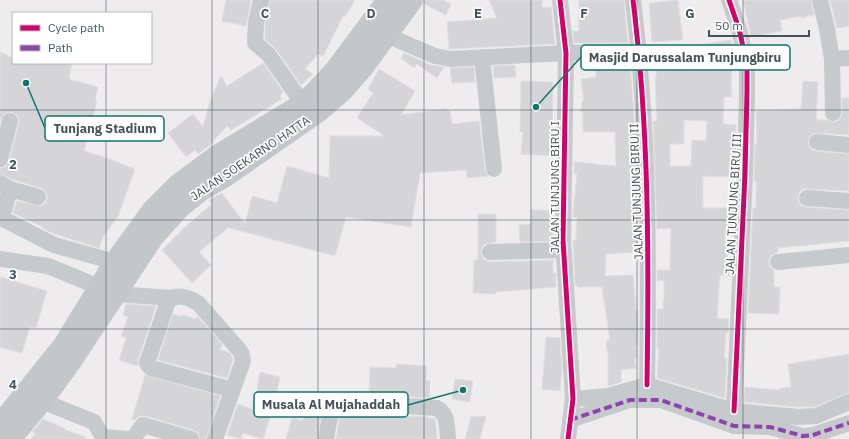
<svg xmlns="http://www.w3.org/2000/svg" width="849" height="439" viewBox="0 0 849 439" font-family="'IBM Plex Sans',sans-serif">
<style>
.building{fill:#d5d5d7;stroke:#dfdee0;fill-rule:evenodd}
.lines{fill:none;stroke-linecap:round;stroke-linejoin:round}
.minor{stroke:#c6cacc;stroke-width:16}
.primary{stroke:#c3c7ca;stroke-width:22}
.quiet{stroke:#8e44ad;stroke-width:4;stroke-dasharray:8 4;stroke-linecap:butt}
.cycleway-casing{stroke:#fff;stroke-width:8}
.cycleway{stroke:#d6006c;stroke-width:5}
.grid{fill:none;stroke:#445259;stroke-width:1;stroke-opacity:0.55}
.labels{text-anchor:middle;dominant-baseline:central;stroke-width:3.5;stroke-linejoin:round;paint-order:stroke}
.street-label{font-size:12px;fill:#445259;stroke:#fff}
.grid-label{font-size:13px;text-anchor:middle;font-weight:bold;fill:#445259;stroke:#fff;stroke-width:3.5;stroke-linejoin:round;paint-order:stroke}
.leader{fill:none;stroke:#0f766e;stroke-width:1.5}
.callout-dot{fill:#0f766e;stroke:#fff;stroke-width:1.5}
.callout{fill:#fff;stroke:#0f766e;stroke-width:1.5}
.callout-label{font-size:13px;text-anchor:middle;font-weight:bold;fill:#445259}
</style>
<rect width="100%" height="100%" fill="#eeeced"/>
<g class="building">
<polygon points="226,0 251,0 246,26 222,21"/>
<polygon points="270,0 355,0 345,17 343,16 323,56 318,54 305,69 313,74 301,85 276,49 265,39 265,23"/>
<polygon points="424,0 443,0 451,4 446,15 424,4"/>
<polygon points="489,0 542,0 542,8 551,7 555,44 449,49 447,22 497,18"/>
<polygon points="579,0 624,0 628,43 574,43 573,31 579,31"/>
<polygon points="678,0 683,40 652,42 649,3"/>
<polygon points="743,0 811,0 814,15 801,18 801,16 780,20 782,31 751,37"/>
<polygon points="830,0 849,0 849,26 837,28"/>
<path d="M731 40 734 60H732L731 86 732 97H724L723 124 736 125 735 177 703 176V208H734L733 235H725L727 258H732L731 276 720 275 717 318 729 319 728 333H726L724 358H727L725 398 657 378 659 348H657V309H663V301H664V280L657 281V270H670L671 228 657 229 653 121H657L655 78H656V63L694 62 692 46ZM684 120 707 121 706 141 692 140 691 166H670V144H684Z"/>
<polygon points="0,52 13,58 13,63 72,63 69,79 98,87 95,100 97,101 84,151 101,156 135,169 118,216 103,237 99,248 52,233 42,228 43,227 13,213 17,201 40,206 45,204 47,200 47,195 45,191 41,188 14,180 0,174 0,168 6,166 9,161 19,123 19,119 17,115 12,112 8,112 4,114 0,122"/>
<polygon points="404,53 431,65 444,67 437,78 417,64 414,68 401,58"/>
<polygon points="595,62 630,62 636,144 638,252 606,254 605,276 633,275 636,310 638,310 638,346 636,345 637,358 634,358 636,368 621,370 621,382 608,386 608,351 607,351 606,341 610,340 602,287 577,287 577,285 575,285 573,240 576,240 577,218 573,217 574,197 575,197 577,174 574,174 574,162 616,166 615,132 583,132 583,112 581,112 582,101 584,101 581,79 596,77"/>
<polygon points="263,63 283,92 280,95 282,99 231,130 227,126 213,141 214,142 198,154 195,150 186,157 168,133 193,114 203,127 209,104 221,76 227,86"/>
<polygon points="515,65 516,77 494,78 493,66"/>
<polygon points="474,67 475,82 452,83 450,68"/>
<polygon points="379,69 415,91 401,115 445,109 450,111 452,124 479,121 485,170 488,176 467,178 466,170 420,173 411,227 346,217 335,256 230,228 229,227 199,252 211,265 192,283 162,250 185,227 212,204 209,200 222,193 245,224 252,196 277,203 287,166 329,178 330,136 385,136 357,118 373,93 368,89"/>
<polygon points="521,81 553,82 552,140 554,140 553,156 521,154 523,132 520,132"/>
<polygon points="803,81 818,82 816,120 827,120 833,122 838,121 841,117 842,113 842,98 849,98 849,135 818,133 813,134 810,136 808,142 809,146 812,150 816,151 849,154 849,191 807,189 803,189 799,192 798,198 798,202 801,206 806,207 849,210 849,241 778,248 778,252 772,255 769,258 769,263 770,267 774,271 774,287 780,287 779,314 748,313 753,208 756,208 756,181 754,181 755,144 757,144 756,111 801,109"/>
<polygon points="531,210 553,210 553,241 520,242 519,225 531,224"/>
<polygon points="478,214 496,214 496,242 485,244 482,247 481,253 482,257 485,260 490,262 553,260 553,273 556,273 556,287 496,292 496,294 473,293 474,260 478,260"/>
<polygon points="0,277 47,291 36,328 30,327 22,353 0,347"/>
<polygon points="126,304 156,306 138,360 138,366 119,360 126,338 121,336 128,317 123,315"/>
<polygon points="173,314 182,317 183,315 196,319 197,316 222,344 220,350 228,352 232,356 233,360 227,378 158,360"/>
<polygon points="546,337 560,338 562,369 560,391 542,389"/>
<polygon points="849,354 849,393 814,407 798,407 744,402 745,387 780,390 780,388 791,387 788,364"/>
<polygon points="396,364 427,366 426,380 430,381 429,398 369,394 370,367 396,368"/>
<polygon points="260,372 280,377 273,409 263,439 243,433 241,439 227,435 238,404 252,409 258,388 257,388"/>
<polygon points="145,375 220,396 206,439 200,439 198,433 194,430 146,416 139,416 135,420 132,419"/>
<polygon points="455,379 473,381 470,402 452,399"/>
<polygon points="311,392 329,397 321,415 317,439 286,439 292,418 303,421"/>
<polygon points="343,412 428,417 428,419 435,418 437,439 336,439 339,420"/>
<polygon points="486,416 480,439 465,439 471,417"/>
<polygon points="43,419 66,429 65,430 86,437 85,439 31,439 35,433 32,432"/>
</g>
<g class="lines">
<g class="minor">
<polyline points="261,0 256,22 255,43 268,54 303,104"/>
<polyline points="560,0 566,53 563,240 573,399 568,439"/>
<path d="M633 0C649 128 649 256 647 385"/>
<polyline points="729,0 739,29 747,64 747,92 745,174 734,411"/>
<polyline points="820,0 827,29 832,59 833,113"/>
<polyline points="386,35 435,56 451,59 566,53 639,52"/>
<polyline points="482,57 494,169"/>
<polyline points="832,59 849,58"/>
<polyline points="817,142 849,145"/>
<polyline points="0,159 10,121"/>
<polyline points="0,183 10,189 3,214 3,219 54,245 115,262"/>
<polyline points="10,189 38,197"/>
<polyline points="807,198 849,201"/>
<polyline points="490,252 563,250"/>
<polyline points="0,259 48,266 116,294 172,298"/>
<polyline points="778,262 849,255"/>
<polyline points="573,399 608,396 647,385 734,411 798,417 816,416 849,402"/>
<polyline points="42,401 94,422 103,437 128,439"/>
<polyline points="570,420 630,400 661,400 734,426 770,427 803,436 813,435 849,423"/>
<polyline points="133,439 143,425 191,439"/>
<path d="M215 439 243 361 241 352 198 303C188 297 177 293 168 301L147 363 148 365 151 368 233 390"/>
<path d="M326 439C328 428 330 405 341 402L437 408C448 414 447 427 448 439"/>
</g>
<g class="primary">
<polyline points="0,425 64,345 115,262 153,210 179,184 217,156 303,104 317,90 334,72 388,0"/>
<polyline points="10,439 42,401 71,361 153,237 179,208 201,190 224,177 319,111 342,91 363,67 412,0"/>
</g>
<polyline class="quiet" points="570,420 630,400 661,400 734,426 770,427 803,436 813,435 849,423"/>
<defs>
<g id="cycleway">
<polyline points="560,0 566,53 563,240 573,399 568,439"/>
<path d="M633 0C649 128 649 256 647 385"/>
<polyline points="729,0 739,29 747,64 747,92 745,174 734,411"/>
</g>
</defs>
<use href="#cycleway" class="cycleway-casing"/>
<use href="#cycleway" class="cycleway"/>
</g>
<path class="grid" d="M106 0V13M212 0V439M318 0V439M424 0V439M531 0V439M637 0V439M743 0V439M106 63V439M0 110H849M0 220H849M0 329H849"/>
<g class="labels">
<g class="street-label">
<text transform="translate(250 158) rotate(-34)">JALAN SOEKARNO HATTA</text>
<text transform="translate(554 187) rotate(-90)">JALAN TUNJUNG BIRU I</text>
<text transform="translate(636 192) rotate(-92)">JALAN TUNJUNG BIRU II</text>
<text transform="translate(733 204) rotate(-87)">JALAN TUNJUNG BIRU III</text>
</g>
</g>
<g class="grid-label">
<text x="265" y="18">C</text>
<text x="371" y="18">D</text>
<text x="478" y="18">E</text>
<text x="584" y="18">F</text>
<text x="690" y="18">G</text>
<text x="13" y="169">2</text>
<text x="13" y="279">3</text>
<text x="13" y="389">4</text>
</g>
<path class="leader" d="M536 107L581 57M26 83L45 128M463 390L408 405"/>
<g class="callout-dot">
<circle cx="536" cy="107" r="4"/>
<circle cx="26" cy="83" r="4"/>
<circle cx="463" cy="390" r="4"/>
</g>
<g class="callout">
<rect x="581" y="45" width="209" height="25" rx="4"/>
<rect x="45" y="116" width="119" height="25" rx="4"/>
<rect x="254" y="392" width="154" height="25" rx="4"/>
</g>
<g class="callout-label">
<text x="685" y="62">Masjid Darussalam Tunjungbiru</text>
<text x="105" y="133">Tunjang Stadium</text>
<text x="331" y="409">Musala Al Mujahaddah</text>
</g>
<rect x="12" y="12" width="140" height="52" fill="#ffffff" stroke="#b4babd"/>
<rect x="20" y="25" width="20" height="6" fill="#d6006c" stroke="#b4babd"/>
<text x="48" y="32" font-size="12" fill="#445259">Cycle path</text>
<rect x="20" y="45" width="20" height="6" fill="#8e44ad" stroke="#b4babd"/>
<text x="48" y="52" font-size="12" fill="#445259">Path</text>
<path d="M709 30v6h100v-6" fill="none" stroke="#445259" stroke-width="2"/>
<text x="715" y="30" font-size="12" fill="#445259" stroke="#ffffff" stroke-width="3" paint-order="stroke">50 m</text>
</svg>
